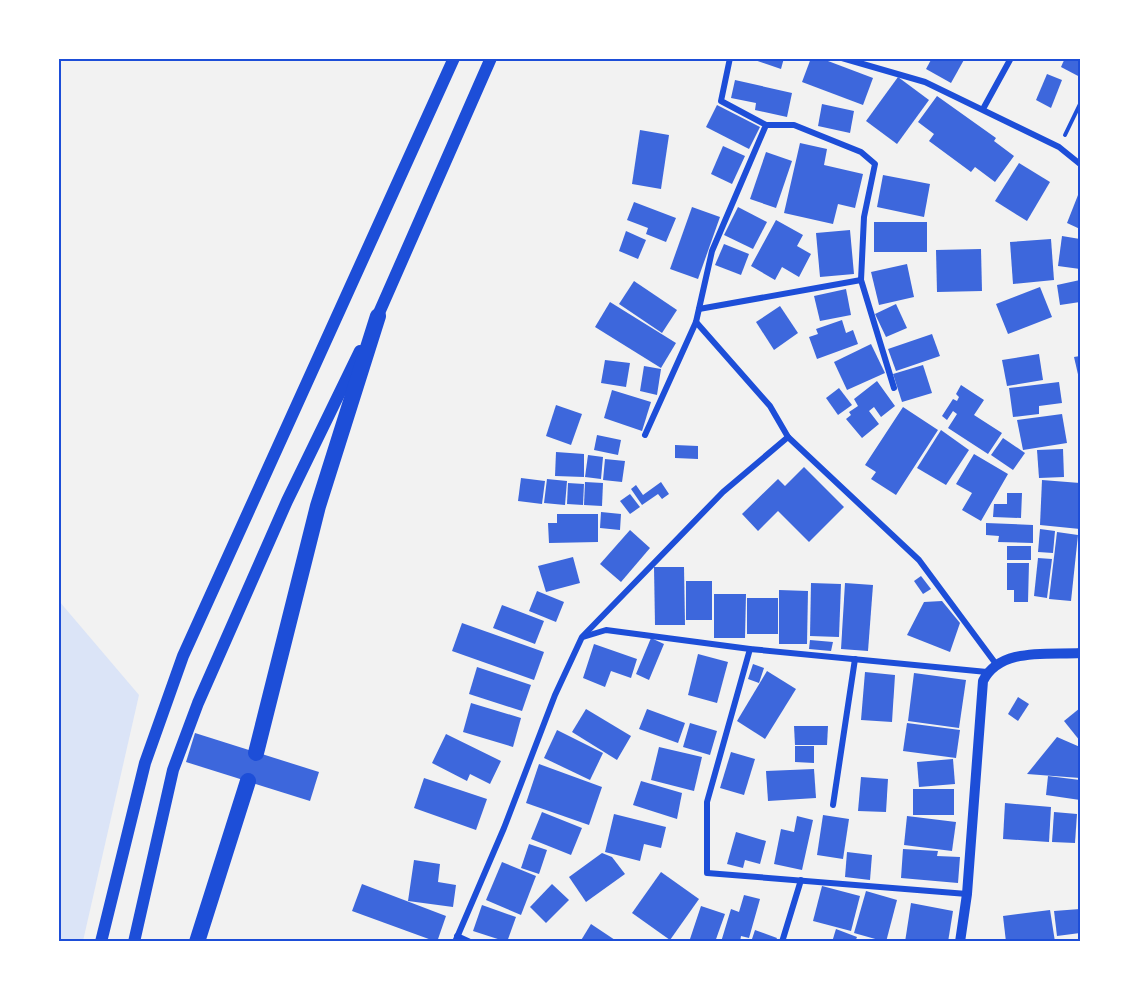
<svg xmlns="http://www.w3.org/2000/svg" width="1139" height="1000" viewBox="0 0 1139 1000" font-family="Arial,sans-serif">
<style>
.green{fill:#dbe4f7}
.building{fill:#3d67dc}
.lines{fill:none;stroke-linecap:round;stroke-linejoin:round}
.path{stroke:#1d4ed8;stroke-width:4}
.minor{stroke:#1d4ed8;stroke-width:6}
.tertiary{stroke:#1d4ed8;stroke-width:10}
.secondary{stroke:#1d4ed8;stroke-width:12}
.motorway{stroke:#1d4ed8;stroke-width:16}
.neatline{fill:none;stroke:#1d4ed8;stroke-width:2}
</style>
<rect width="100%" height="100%" fill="#f2f2f2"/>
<polygon class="green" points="59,601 139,695 83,941 59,941"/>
<g class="building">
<polygon points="749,58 784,58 781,69"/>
<polygon points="811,58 820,58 873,78 863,105 802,82"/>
<polygon points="932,58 965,58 951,83 926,69"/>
<polygon points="1065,58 1080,58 1080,77 1061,67"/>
<polygon points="1047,74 1062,80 1051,108 1036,100"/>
<polygon points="898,77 929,100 897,144 866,121"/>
<polygon points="735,80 792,93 787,117 755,110 756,103 731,98"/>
<polygon points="937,96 996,138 994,141 1014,156 995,182 975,167 971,172 929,141 934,134 918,122"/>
<polygon points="822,104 854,111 850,133 818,126"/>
<polygon points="717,105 760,127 749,149 706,127"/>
<polygon points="640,130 669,135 661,189 632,184"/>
<polygon points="800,143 827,149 824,165 863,174 855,208 838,204 833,224 784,213"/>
<polygon points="723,146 745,156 732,184 711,174"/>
<polygon points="766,152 792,161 776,208 750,199"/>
<polygon points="1019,163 1050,182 1027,221 995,201"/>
<polygon points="883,175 930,184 924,217 877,207"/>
<polygon points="1080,190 1080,229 1067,223"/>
<polygon points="634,202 676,218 666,242 646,234 648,228 627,220"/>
<polygon points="692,207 720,217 698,279 670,269"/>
<polygon points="738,207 767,222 753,249 724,235"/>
<polygon points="776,220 803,235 797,246 811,254 799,277 782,267 775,280 751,266"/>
<rect x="874" y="222" width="53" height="30"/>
<polygon points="850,230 854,274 820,277 816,233"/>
<polygon points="626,231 646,240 638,259 619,251"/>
<polygon points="1062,236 1080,239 1080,269 1058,266"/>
<polygon points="1051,239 1054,280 1013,284 1010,242"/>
<polygon points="724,244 749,254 741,275 715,265"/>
<polygon points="981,249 982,291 937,292 936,250"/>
<polygon points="907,264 914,297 879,305 871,272"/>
<polygon points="1080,280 1080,302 1060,305 1057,285"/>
<polygon points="634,281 677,310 662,333 619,304"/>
<polygon points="1040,287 1052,317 1008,334 996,304"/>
<polygon points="846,289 851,315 820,321 814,296"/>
<polygon points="610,302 676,343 661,368 595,327"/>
<polygon points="896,304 907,328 886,337 875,314"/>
<polygon points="780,306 798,333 774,350 756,322"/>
<polygon points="842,320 846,333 853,330 858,344 817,359 809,337 818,334 816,329"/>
<polygon points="932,334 940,356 896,371 888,349"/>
<polygon points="871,344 885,373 847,390 834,362"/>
<polygon points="1039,354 1043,380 1007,386 1002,360"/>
<polygon points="1080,356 1080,383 1074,357"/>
<polygon points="605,360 630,363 626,387 601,383"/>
<polygon points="923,365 932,393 902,402 893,374"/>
<polygon points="644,366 661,369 657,395 640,391"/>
<polygon points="877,381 895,406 881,417 874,407 869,411 879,424 862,438 846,419 851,415 849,412 858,406 854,399"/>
<polygon points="1059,382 1062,403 1039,406 1039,414 1013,417 1009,388"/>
<polygon points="961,385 984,400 974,415 1002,433 988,454 948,428 957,414 953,411 947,420 942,416 953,399 957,401 959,397 956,394"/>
<polygon points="839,388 852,405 838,415 826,398"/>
<polygon points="612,390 651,402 642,431 604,418"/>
<polygon points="556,405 582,414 571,445 546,436"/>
<polygon points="903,407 938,430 896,495 871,479 876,472 865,465"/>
<polygon points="1062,414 1067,443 1023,450 1017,420"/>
<polygon points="941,430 969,450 946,485 917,468"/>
<polygon points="597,435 621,440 618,455 594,450"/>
<polygon points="1003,438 1025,453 1013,470 991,455"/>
<polygon points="675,445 698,446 698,459 675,458"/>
<polygon points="1063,449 1064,477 1039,478 1037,450"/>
<polygon points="556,452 584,454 584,477 555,476"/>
<polygon points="974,454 1008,474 981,521 962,510 972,493 956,484"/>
<polygon points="588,455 603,457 601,479 585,477"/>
<polygon points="605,459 625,461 622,482 603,480"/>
<polygon points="804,467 844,507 809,542 778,511 758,531 742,514 778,479 785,486"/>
<polygon points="521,478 545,481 542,504 518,501"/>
<polygon points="547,479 567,481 565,505 544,503"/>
<polygon points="1042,480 1080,483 1080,529 1040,525"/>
<polygon points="585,482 603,483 602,506 584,505"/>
<polygon points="661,482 669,494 662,499 658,494 642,505 631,489 636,485 643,495"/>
<polygon points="568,483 584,484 583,505 567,504"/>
<polygon points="1007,493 1022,493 1021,518 993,517 994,504 1007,504"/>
<polygon points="630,494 640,507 630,514 620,501"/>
<polygon points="601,512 621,514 620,530 600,528"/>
<polygon points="557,514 598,514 598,542 549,543 548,523 557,523"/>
<polygon points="986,523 1033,525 1033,543 998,542 999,536 986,535"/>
<polygon points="1040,529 1055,531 1053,553 1038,552"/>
<polygon points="630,530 650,548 621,582 600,564"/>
<polygon points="1057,532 1078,535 1071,601 1049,599"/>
<rect x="1007" y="546" width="24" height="14"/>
<polygon points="573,557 580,583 546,592 538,566"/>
<polygon points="1038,558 1052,559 1047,598 1034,596"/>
<polygon points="1007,563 1029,563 1028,602 1014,602 1014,590 1007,590"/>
<polygon points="654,567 684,567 685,625 655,625"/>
<polygon points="921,576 931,589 923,594 914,581"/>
<rect x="686" y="581" width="26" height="39"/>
<polygon points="811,583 841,584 839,637 810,636"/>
<polygon points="845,583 873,585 868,651 841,649"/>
<polygon points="779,590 808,591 807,644 779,644"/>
<polygon points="537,591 564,602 556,622 529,611"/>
<polygon points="714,594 746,594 745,638 714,638"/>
<rect x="747" y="598" width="31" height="36"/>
<polygon points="942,601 960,623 950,652 907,635 924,602"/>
<polygon points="502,605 544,621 535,644 493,628"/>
<polygon points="462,623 544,652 534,680 452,651"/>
<polygon points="651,638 664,644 649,680 636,674"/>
<polygon points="810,640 833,642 831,651 809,649"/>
<polygon points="594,644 637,659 631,678 611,671 605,687 583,678"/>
<polygon points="698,654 728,662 717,703 688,695"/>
<polygon points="753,664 764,668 759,683 748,679"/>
<polygon points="477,667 531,685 522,711 469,694"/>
<polygon points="767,671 796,689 765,739 737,721"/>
<polygon points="865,672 895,675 892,722 861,720"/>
<polygon points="914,673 966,680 959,728 908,721"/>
<polygon points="1018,697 1029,704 1018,721 1008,714"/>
<polygon points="471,703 521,718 513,747 463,732"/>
<polygon points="1080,708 1080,741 1064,721"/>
<polygon points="586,709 631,736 617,760 572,732"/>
<polygon points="647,709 685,723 678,743 639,729"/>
<polygon points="690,723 717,731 710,755 683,747"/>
<polygon points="907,723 960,730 956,758 903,751"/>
<polygon points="794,726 828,726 827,745 795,745"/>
<polygon points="557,730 603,753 590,780 544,758"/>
<polygon points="195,733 319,772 310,801 186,762"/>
<polygon points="446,734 501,761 490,784 470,774 467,781 432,763"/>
<polygon points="1057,737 1080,747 1080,778 1027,774"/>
<polygon points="795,746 814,746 814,763 795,762"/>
<polygon points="659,747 702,757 694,791 651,780"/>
<polygon points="731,752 755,759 744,795 720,788"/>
<polygon points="953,759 955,784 919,787 917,762"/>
<polygon points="539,764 602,787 589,825 526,803"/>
<polygon points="814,769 816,798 768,801 766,771"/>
<polygon points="1048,776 1080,780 1080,800 1046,795"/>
<polygon points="861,777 888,779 886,812 858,811"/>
<polygon points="424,778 487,799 476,830 414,808"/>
<polygon points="641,781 682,793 677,819 633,805"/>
<rect x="913" y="789" width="41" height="26"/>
<polygon points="1005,803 1051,807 1049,842 1003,839"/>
<polygon points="542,812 582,828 571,855 531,839"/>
<polygon points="1054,812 1077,814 1075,843 1052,842"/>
<polygon points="614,814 666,827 661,848 644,844 640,861 605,852"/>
<polygon points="823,815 849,819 843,859 817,855"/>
<polygon points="797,816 813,820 802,870 774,864 781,829 794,832"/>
<polygon points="907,816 956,822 952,851 904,845"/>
<polygon points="736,832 766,841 760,864 745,860 743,868 727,864"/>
<polygon points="529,844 547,850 539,874 521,868"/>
<polygon points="903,849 938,851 937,856 960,857 958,883 901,878"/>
<polygon points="847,852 872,855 870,880 845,877"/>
<polygon points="602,853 612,857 625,874 586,902 569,877"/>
<polygon points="414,860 440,864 438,882 456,885 453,907 408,901"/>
<polygon points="502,862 536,876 521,915 486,900"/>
<polygon points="661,872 699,899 670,940 632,913"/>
<polygon points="362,884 446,916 437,942 352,911"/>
<polygon points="552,884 569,900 546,923 530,907"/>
<polygon points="822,886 860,896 851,931 813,921"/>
<polygon points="866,891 897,900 886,942 854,933"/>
<polygon points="744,895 760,899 749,938 741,936 740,942 721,942 731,909 739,912"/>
<polygon points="911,903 953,911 948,942 905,942"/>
<polygon points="482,905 516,917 507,942 473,931"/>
<polygon points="701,906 725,914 715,942 689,942"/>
<polygon points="1080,909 1080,933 1057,936 1054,911"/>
<polygon points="1050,910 1055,942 1006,942 1003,916"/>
<polygon points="591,924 618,942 580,942"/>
<polygon points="836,929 857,937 855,942 832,942"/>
<polygon points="755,930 777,938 775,942 751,942"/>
</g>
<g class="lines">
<polyline class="path" points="1065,135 1080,104"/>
<g class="minor">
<polyline points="842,58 925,82 1059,147 1080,164"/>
<polyline points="983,109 1011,58"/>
<polyline points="766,125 794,125 861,152 875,164 864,217 861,280 894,388"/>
<polyline points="699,309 861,280"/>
<polyline points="696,322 770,406 788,437 919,560 996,664"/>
<polyline points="645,435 696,322 712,251 766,125 721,101 730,58"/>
<polyline points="583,637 606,630 750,649 987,672"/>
<polyline points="750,649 707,802 707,873 967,894"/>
<polyline points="833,805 855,659"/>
<polyline points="457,936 470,942"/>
<polyline points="455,942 504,828 555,695 582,637 723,492 788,437"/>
<polyline points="782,942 801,880"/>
</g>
<path class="tertiary" d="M960 942 967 894 983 681C1000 647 1048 655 1080 653"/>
<g class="secondary">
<polyline points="375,322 491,58"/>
<polyline points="101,942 145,763 183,656 454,58"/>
<polyline points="134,942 173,770 198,703 287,501 360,351"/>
</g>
<g class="motorway">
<polyline points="256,753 318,506 378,316"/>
<polyline points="197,942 248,781"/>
</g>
</g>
<rect width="1139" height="1000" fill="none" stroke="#ffffff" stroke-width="120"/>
<rect x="60" y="60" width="1019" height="880" class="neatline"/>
</svg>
